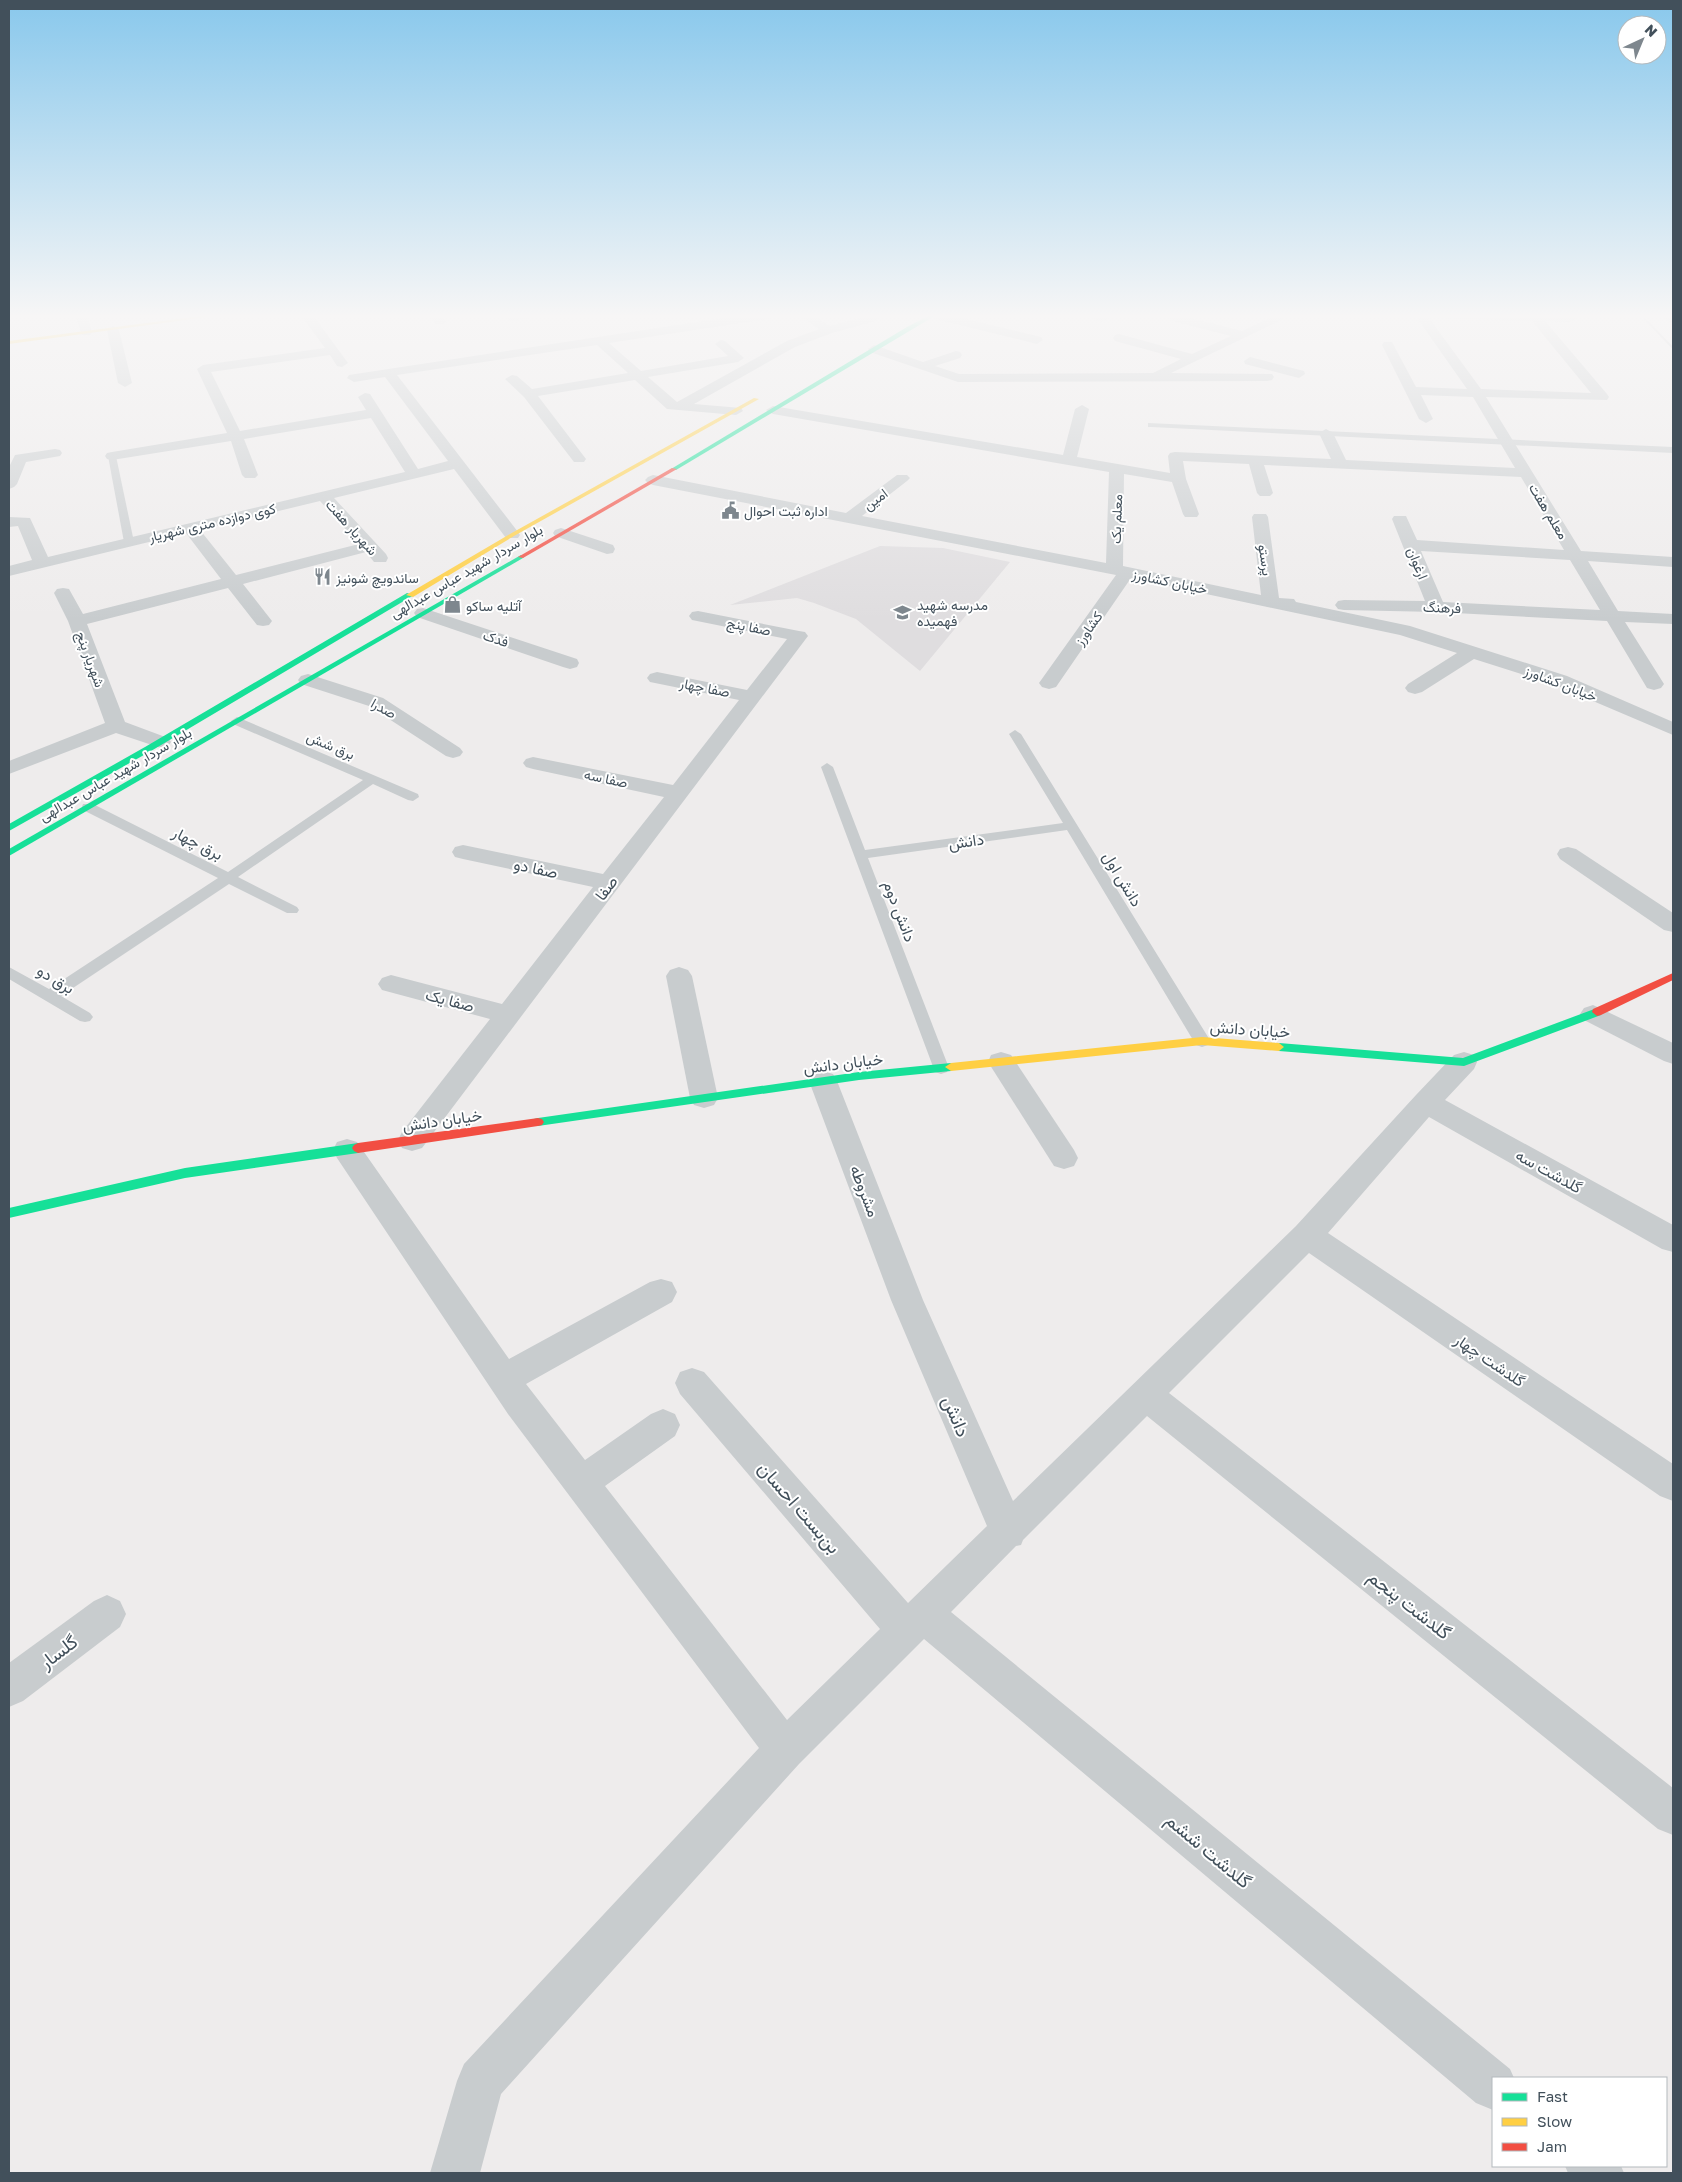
<svg xmlns="http://www.w3.org/2000/svg" width="1682" height="2182" viewBox="0 0 1682 2182" font-family="'Golos Text',Vazirmatn,sans-serif">
<style>
.education{fill:#dfdddf}
.lines{fill:none;stroke-linecap:round;stroke-linejoin:round}
.lane{fill:#c8ccce;fill-rule:evenodd}
.street{fill:#c8ccce;fill-rule:evenodd}
.fast{fill:#16e098;fill-rule:evenodd}
.slow{fill:#ffcf43;fill-rule:evenodd}
.jam{fill:#f24e42;fill-rule:evenodd}
.rail{stroke:#c2c4c7;stroke-width:2}
.labels{text-anchor:middle;dominant-baseline:central;stroke-width:4;stroke-linejoin:round;paint-order:stroke}
.far-street-label{font-size:14px;fill:#42505b;stroke:#fff}
.far-poi-label{font-size:14px;fill:#42505b;stroke:#fff;text-anchor:start}
.street-label{font-size:16px;fill:#42505b;stroke:#fff}
.near-street-label{font-size:19px;fill:#42505b;stroke:#fff}
</style>
<rect width="100%" height="100%" fill="#eeecec"/>
<polygon class="education" points="880,546 943,548 1010,562 920,671 856,619 814,603 797,598 730,605"/>
<g class="lines">
<g class="lane">
<polygon points="1148,423 1673,447 1673,453 1151,427 1148,427"/>
<polygon points="112,453 116,456 134,542 129,545 124,542 108,456"/>
<polygon points="237,717 418,794 419,797 413,801 408,800 373,784 238,877 297,907 299,910 297,913 287,913 229,884 61,996 90,1013 93,1017 90,1021 85,1022 80,1021 9,979 9,967 49,989 218,878 83,810 82,807 83,804 93,804 228,872 363,780 233,724 231,721"/>
<polygon points="1015,730 1021,734 1208,1037 1210,1041 1208,1045 1202,1047 1196,1045 1067,830 868,858 949,1068 947,1072 941,1074 935,1072 821,767 827,763 833,767 865,850 1063,823 1009,734"/>
</g>
<g class="street">
<polygon points="75,314 87,314 92,332 90,335 82,335"/>
<path d="M300 314H312L348 363 342 367 337 366 330 355 211 372 240 431 366 410 358 397 365 393 370 394 418 469 448 461 385 377 354 382 347 378 349 375 749 314H780L774 318 609 343 641 371 728 356 715 344 721 340 725 341 744 358 738 362 648 377 677 402 787 341 819 329 797 314H811L830 326 872 314 878 318 876 321 832 333 795 347 694 404 741 408 743 411 736 415 667 409 635 380 538 396 586 459 584 462H574L524 397 505 379 512 375 517 376 532 389 628 373 597 345 397 375 518 532 520 535 518 538H506L454 469 334 498 386 554 388 558 386 562H374L366 552 243 584 272 621 269 625 263 626 257 625 228 588 87 624 125 722 168 738 171 742 168 746 161 748 116 733 9 774V761L105 723 68 621 54 593 57 589 63 588 69 589 83 614 221 579 186 533 9 576V566L32 560 18 526 9 527V517L30 518 48 557 405 472 371 418 244 439 258 475 255 478H245L242 475 231 441 112 460 107 459 105 456 107 453 112 452 227 433 197 369 203 365 325 348ZM320 501 359 544 236 575 200 530Z"/>
<polygon points="428,314 441,314 446,321 444,324 436,324"/>
<polygon points="514,314 541,314 535,318 509,321 507,318 509,315"/>
<polygon points="930,314 946,314 1041,337 1043,340 1037,344 931,318"/>
<polygon points="1082,314 1102,314 1108,318 1102,322 1084,316"/>
<polygon points="1176,314 1242,331 1278,314 1294,314 1171,373 1272,374 1274,377 1272,380 1267,381 958,382 870,352 868,349 874,345 923,362 956,351 960,352 962,355 960,358 935,366 959,374 1153,373 1181,359 1115,341 1113,338 1115,335 1119,334 1192,354 1231,336 1172,321 1170,318"/>
<path d="M1410 314H1561L1574 315 1576 318 1570 322 1545 321 1607 394 1609 397 1607 400 1486 397 1581 551 1673 557V567L1588 561 1618 611 1673 614V624L1625 622 1664 684 1661 688 1654 690 1647 688 1607 621 1436 612 1344 610 1338 609 1335 605 1338 601 1344 600 1425 601 1392 519 1394 516H1406L1417 540 1564 550 1521 477 1264 465 1273 493 1270 496H1260L1257 493 1249 464 1183 461 1186 479 1199 514 1197 517H1185L1183 514 1172 482 1124 474 1123 566 1261 595 1252 517 1254 514H1266L1268 517 1279 598 1294 599 1296 602 1410 626 1567 676 1673 722V735L1553 684 1474 659 1422 692 1415 694 1408 692 1405 688 1408 684 1457 653 1400 635 1131 578 1056 687 1049 689 1042 687 1039 683 1116 575 653 485 648 483 645 480 648 477 653 475 846 513 897 475H907L910 478 907 481 862 516 1106 563 1109 472 773 414 766 410 773 406 1063 455 1075 409 1082 405 1089 409 1077 457 1170 473 1168 456 1170 453 1175 452 1331 459 1319 433 1326 429 1333 433 1346 460 1515 468 1473 397 1421 395 1433 419 1426 423 1419 419 1382 345 1384 342H1392L1416 387 1467 389 1417 318ZM1429 318 1532 321 1591 393 1481 389ZM1421 551 1570 560 1600 610 1443 602Z"/>
<polygon points="1662,314 1673,314 1673,323 1669,322"/>
<polygon points="113,326 119,330 132,383 125,387 118,383 107,330"/>
<polygon points="1250,357 1304,371 1305,374 1299,378 1245,364 1244,361"/>
<polygon points="55,449 60,450 62,453 60,456 26,462 17,484 14,487 9,489 9,467 15,455"/>
<polygon points="561,528 613,545 615,549 613,553 607,554 555,536 553,533 555,530"/>
<polygon points="423,608 577,659 579,663 577,667 570,669 563,667 417,617 414,613 417,609"/>
<polygon points="698,611 799,631 805,632 808,636 422,1148 412,1151 402,1148 398,1140 402,1132 490,1019 382,990 378,984 382,978 391,975 502,1004 593,887 463,859 455,857 452,852 455,847 463,845 603,874 664,797 533,769 526,767 523,763 526,759 533,757 673,785 739,700 650,682 647,678 650,674 657,672 747,690 787,639 692,620 689,616 692,612"/>
<polygon points="308,674 383,698 460,748 463,752 460,756 453,758 446,756 369,706 301,684 298,680 301,676"/>
<polygon points="1568,847 1576,849 1673,913 1673,932 1664,930 1560,859 1557,854 1560,849"/>
<polygon points="679,967 688,970 692,976 718,1098 714,1105 704,1108 694,1105 690,1098 666,976 670,970"/>
<polygon points="1593,1005 1673,1043 1673,1064 1664,1061 1584,1020 1580,1014 1584,1008"/>
<polygon points="1001,1052 1011,1055 1074,1150 1078,1158 1074,1166 1064,1169 1054,1166 988,1062 991,1055"/>
<polygon points="1464,1052 1474,1055 1477,1062 1474,1069 1445,1100 1673,1225 1673,1252 1662,1249 1429,1117 1328,1233 1673,1464 1673,1501 1660,1496 1309,1253 1169,1393 1673,1788 1673,1835 1658,1829 1147,1416 1023,1540 1021,1545 1016,1546 951,1612 1510,2069 1514,2078 1493,2078 1493,2110 1476,2103 924,1639 799,1764 501,2094 480,2173 430,2173 457,2081 464,2064 759,1748 508,1414 337,1158 333,1150 337,1142 347,1139 357,1142 509,1359 650,1282 661,1279 672,1282 677,1292 672,1302 526,1384 585,1460 651,1414 663,1409 675,1414 680,1425 675,1436 605,1486 787,1720 880,1629 680,1394 675,1383 680,1372 692,1368 704,1372 908,1603 987,1526 891,1300 809,1081 813,1074 823,1071 833,1074 837,1081 923,1300 1013,1501 1296,1226 1416,1095 1454,1055"/>
<polygon points="107,1595 120,1601 126,1614 120,1627 23,1701 9,1707 9,1663 94,1601"/>
<polygon points="1565,2166 1621,2166 1624,2173 1568,2173"/>
</g>
<g class="fast">
<polygon points="932,314 938,314 676,470 671,469 907,327"/>
<polygon points="521,555 524,557 523,558 9,856 9,849"/>
<polygon points="407,593 414,595 151,751 9,831 9,824 145,747"/>
<polygon points="1597,1008 1602,1012 1601,1015 1464,1066 1279,1051 1274,1047 1279,1043 1463,1058"/>
<polygon points="951,1063 957,1067 951,1071 859,1080 538,1126 534,1125 532,1122 534,1119 538,1118 859,1072"/>
<polygon points="358,1143 362,1145 364,1148 362,1151 358,1153 185,1178 9,1218 9,1208 185,1168"/>
</g>
<g class="slow">
<polygon points="215,314 229,314 9,344 9,341"/>
<polygon points="754,398 759,399 514,536 413,597 406,595 510,534"/>
<polygon points="1202,1037 1279,1043 1284,1047 1279,1051 1202,1045 951,1071 945,1067 951,1063"/>
</g>
<g class="jam">
<polygon points="672,468 677,469 523,558 518,557"/>
<polygon points="1673,973 1673,980 1601,1015 1597,1016 1592,1012 1593,1009"/>
<polygon points="538,1118 542,1119 544,1122 542,1125 538,1126 358,1153 354,1151 352,1148 354,1145 358,1143"/>
</g>
<polyline class="rail" points="1640,314 1673,348"/>
</g>
<linearGradient id="sky" x2="0" y2="1"><stop stop-color="#89c8ec"/><stop offset="0.51" stop-color="#f7f6f6"/><stop offset="1" stop-color="#f7f6f6" stop-opacity="0"/></linearGradient>
<rect width="1682" height="620" fill="url(#sky)"/>
<defs>
<symbol id="civic-bare" viewBox="-9 -9 18 18"><path d="M-.6-6.5H3V-4.5H.6V-3L4-1V1h2V6H-6V1h2V-1L-.6-3ZM-1.2 2.5V6h2.4V2.5Z" fill="#7e878e" stroke="#fff" stroke-width="2.5" paint-order="stroke"/></symbol>
<symbol id="restaurant-bare" viewBox="-9 -9 18 18"><path d="M-5-6h1v4h1v-4h1v4h1v-4h1v5L-1.5 .5V6h-2V.5L-5-1ZM5-6V6H3V1.5H1.5Q1.5-4 5-6Z" fill="#7e878e" stroke="#fff" stroke-width="2.5" paint-order="stroke"/></symbol>
<symbol id="shop-bare" viewBox="-9 -9 18 18"><path d="M-5-2.5h2.3a2.7 3.5 0 0 1 5.4 0H5L5.5 6h-11ZM-1.5-2.5h3a1.5 2.3 0 0 0-3 0Z" fill="#7e878e" stroke="#fff" stroke-width="2.5" paint-order="stroke"/></symbol>
<symbol id="school-bare" viewBox="-9 -9 18 18"><path d="M0-5L7-2L0 1L-7-2ZM-4 1L0 2.5L4 1V4Q0 6-4 4Z" fill="#7e878e" stroke="#fff" stroke-width="2.5" paint-order="stroke"/></symbol>
</defs>
<g fill-rule="evenodd">
<use href="#civic-bare" x="718" y="498" width="25" height="25"/>
<use href="#restaurant-bare" x="310" y="564" width="25" height="25"/>
<use href="#shop-bare" x="440" y="592" width="25" height="25"/>
<use href="#school-bare" x="890" y="600" width="25" height="25"/>
</g>
<g class="labels">
<g class="far-street-label">
<text transform="translate(875 499) rotate(-37)">امین</text>
<text transform="translate(1549 511) rotate(59)">معلم هفت</text>
<text transform="translate(1116 519) rotate(-88)">معلم یک</text>
<text transform="translate(212 522) rotate(-13)">کوی دوازده متری شهریار</text>
<text transform="translate(352 527) rotate(48)">شهریار هفت</text>
<text transform="translate(1266 560) rotate(82)">پرستو</text>
<text transform="translate(1418 563) rotate(68)">ارغوان</text>
<text transform="translate(466 571) rotate(-30)">بلوار سردار شهید عباس عبدالهی</text>
<text transform="translate(1170 581) rotate(12)">خیابان کشاورز</text>
<text transform="translate(1442 607) rotate(2)">فرهنگ</text>
<text transform="translate(749 626) rotate(11)">صفا پنج</text>
<text transform="translate(1088 628) rotate(-55)">کشاورز</text>
<text transform="translate(496 638) rotate(18)">فدک</text>
<text transform="translate(91 659) rotate(70)">شهریار پنج</text>
<text transform="translate(1561 683) rotate(21)">خیابان کشاورز</text>
<text transform="translate(705 687) rotate(11)">صفا چهار</text>
<text transform="translate(384 708) rotate(29)">صدرا</text>
<text transform="translate(331 745) rotate(23)">برق شش</text>
<text transform="translate(115 774) rotate(-30)">بلوار سردار شهید عباس عبدالهی</text>
<text transform="translate(606 778) rotate(12)">صفا سه</text>
</g>
<g class="far-poi-label">
<text x="744" y="510">اداره ثبت احوال</text>
<text x="336" y="577">ساندویچ شونیز</text>
<text x="917" y="604">مدرسه شهید<tspan x="917" dy="16">فهمیده</tspan></text>
<text x="466" y="605">آتلیه ساکو</text>
</g>
<g class="street-label">
<text transform="translate(966 841) rotate(-8)">دانش</text>
<text transform="translate(198 843) rotate(27)">برق چهار</text>
<text transform="translate(536 868) rotate(12)">صفا دو</text>
<text transform="translate(1123 879) rotate(59)">دانش اول</text>
<text transform="translate(606 888) rotate(-53)">صفا</text>
<text transform="translate(900 911) rotate(69)">دانش دوم</text>
<text transform="translate(56 979) rotate(31)">برق دو</text>
<text transform="translate(450 1000) rotate(15)">صفا یک</text>
<text transform="translate(1250 1029) rotate(4)">خیابان دانش</text>
<text transform="translate(843 1063) rotate(-7)">خیابان دانش</text>
<text transform="translate(442 1120) rotate(-8)">خیابان دانش</text>
<text transform="translate(1549 1171) rotate(29)">گلدشت سه</text>
<text transform="translate(865 1191) rotate(69)">مشروطه</text>
<text transform="translate(1490 1360) rotate(34)">گلدشت چهار</text>
</g>
<g class="near-street-label">
<text transform="translate(957 1416) rotate(67)">دانش</text>
<text transform="translate(800 1507) rotate(49)">بن‌بست احسان</text>
<text transform="translate(1410 1604) rotate(38)">گلدشت پنجم</text>
<text transform="translate(58 1651) rotate(-37)">گلسار</text>
<text transform="translate(1209 1850) rotate(40)">گلدشت ششم</text>
</g>
</g>
<rect width="1682" height="2182" fill="none" stroke="#42505b" stroke-width="20"/>
<rect x="1492" y="2077" width="175" height="90" fill="#ffffff" stroke="#b3b9bd"/>
<rect x="1502" y="2093" width="25" height="8" fill="#16e098" stroke="#b3b9bd"/>
<text x="1537" y="2102" font-size="15" fill="#42505b">Fast</text>
<rect x="1502" y="2118" width="25" height="8" fill="#ffcf43" stroke="#b3b9bd"/>
<text x="1537" y="2127" font-size="15" fill="#42505b">Slow</text>
<rect x="1502" y="2143" width="25" height="8" fill="#f24e42" stroke="#b3b9bd"/>
<text x="1537" y="2152" font-size="15" fill="#42505b">Jam</text>
<g transform="translate(1642 40) rotate(44)"><circle r="24" fill="#ffffff" stroke="#b3b9bd"/>
<path d="M0-4L9 19L0 12L-9 19Z" fill="#7e878e"/>
<text y="-8" font-size="14" font-weight="bold" text-anchor="middle" fill="#42505b">N</text>
</g>
</svg>
